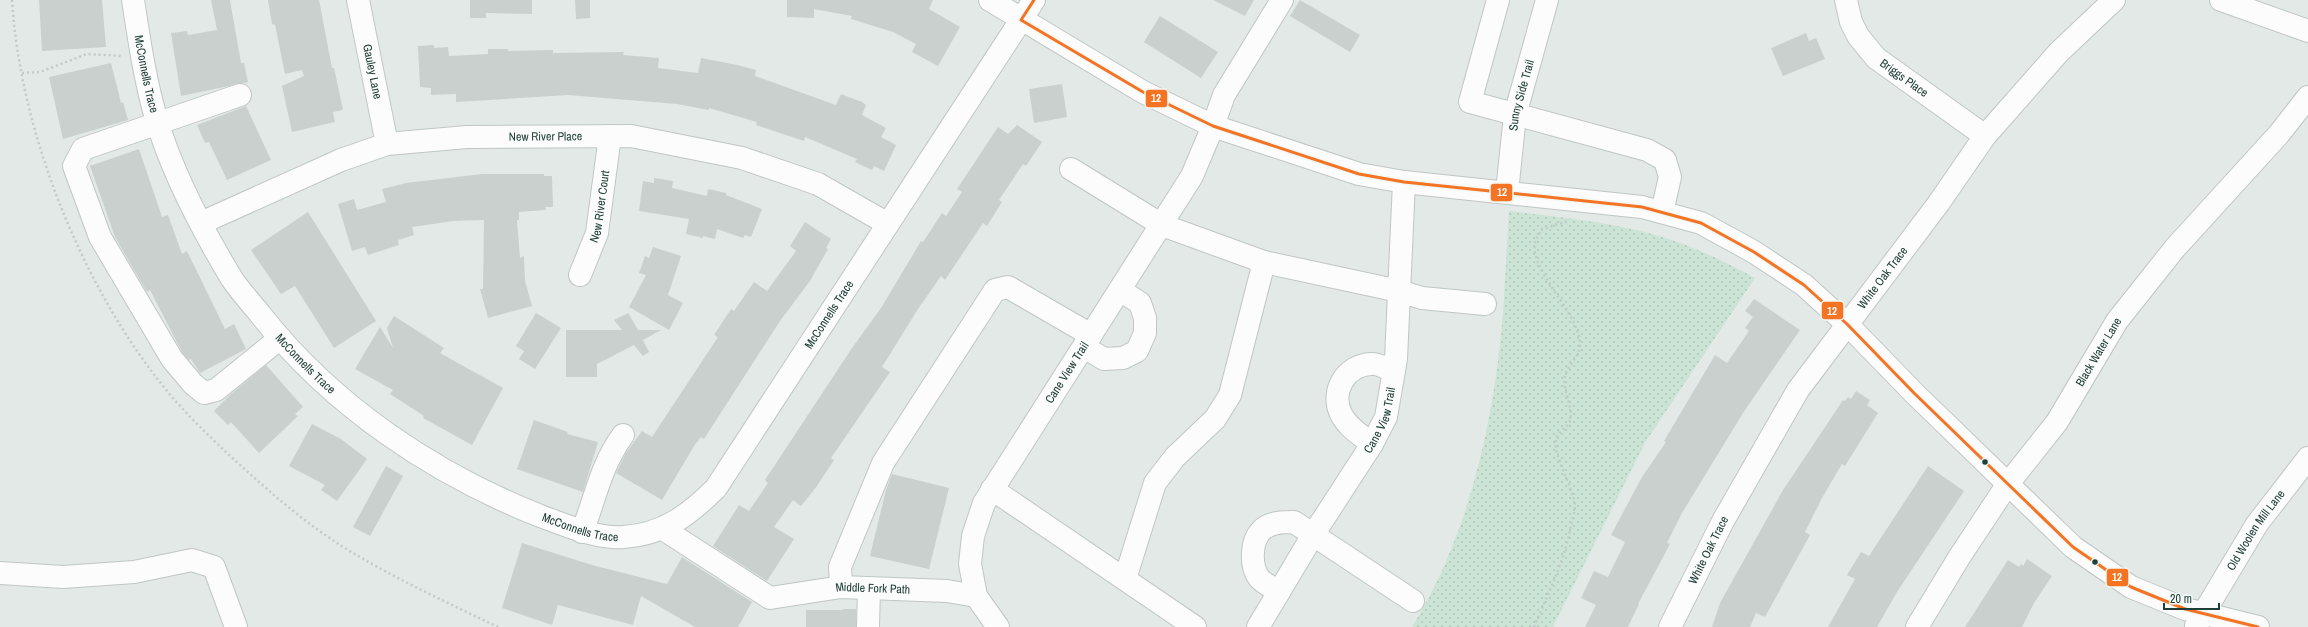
<svg xmlns="http://www.w3.org/2000/svg" width="2308" height="627" viewBox="0 0 2308 627" font-family="'Archivo Narrow',sans-serif">
<style>
.grass{fill:url(#grass-dots)}
.building{fill:#cad0ce}
.lines{fill:none;stroke-linecap:round;stroke-linejoin:round}
.minor-casing{stroke:#c0c6c4;stroke-width:24}
.path{stroke:#c0cac7;stroke-width:2.5;stroke-dasharray:2 3;stroke-linecap:butt}
.minor{stroke:#fbfcfb;stroke-width:22}
.bus-1-casing{stroke:#f1f8f5;stroke-width:6}
.bus-1{stroke:#f47424;stroke-width:3}
.bus-dot{fill:#203e38;stroke:#f1f8f5;stroke-width:1.5}
.labels{text-anchor:middle;dominant-baseline:central;stroke-width:3;stroke-linejoin:round;paint-order:stroke}
.street-label{font-size:12px;fill:#203e38;stroke:#f1f8f5}
.line-badge{stroke:#f1f8f5;stroke-width:1.5}
.badge-label{font-size:11px;text-anchor:middle;font-weight:bold;fill:#fff}
</style>
<defs>
<pattern id="grass-dots" width="8" height="8" patternUnits="userSpaceOnUse"><rect width="8" height="8" fill="#cbe4d5"/><path d="M2 2h.1M6 6h.1" fill="none" stroke="#aec5b8" stroke-width="1.8" stroke-linecap="round"/></pattern>
</defs>
<rect width="100%" height="100%" fill="#e3e9e7"/>
<path class="grass" d="M1509 211C1565 218 1624 223 1677 242 1704 251 1729 264 1755 278L1646 441 1553 627H1412C1469 535 1494 422 1503 314 1505 280 1507 246 1509 211Z"/>
<g class="building">
<polygon points="39,0 102,0 106,47 42,51"/>
<polygon points="211,0 230,0 241,63 244,63 248,82 181,96 171,33 187,31 188,35 217,30"/>
<polygon points="268,0 319,0 332,68 334,68 343,110 333,112 335,122 292,132 282,86 304,76 302,70 285,74 275,25 272,24"/>
<polygon points="470,0 532,0 532,14 486,13 486,18 470,18"/>
<polygon points="575,0 590,0 590,18 576,19"/>
<polygon points="787,0 933,0 929,9 960,27 938,66 912,52 916,44 893,32 851,19 852,16 814,9 814,18 787,17"/>
<polygon points="1213,0 1254,0 1245,16"/>
<polygon points="1300,0 1360,35 1350,52 1290,16"/>
<polygon points="1160,16 1218,52 1201,78 1144,42"/>
<polygon points="1806,33 1809,41 1816,38 1825,59 1783,76 1771,48"/>
<polygon points="434,45 434,48 448,47 449,56 488,54 488,49 508,49 508,51 553,50 553,53 624,52 623,55 659,58 658,68 698,73 701,58 737,65 756,70 755,76 836,105 841,94 862,102 866,105 862,115 886,128 881,137 896,145 884,171 874,166 872,170 855,162 857,159 805,137 804,141 756,125 757,122 709,108 709,110 677,104 568,95 456,102 456,94 431,95 431,88 420,87 418,46"/>
<polygon points="111,63 121,103 123,102 128,120 63,139 49,77"/>
<polygon points="1062,84 1067,117 1034,123 1029,89"/>
<polygon points="246,106 271,160 227,180 209,142 205,143 197,125"/>
<polygon points="1017,125 1042,142 1026,166 1023,164 999,200 1002,202 987,226 983,223 945,280 941,276 918,309 882,367 890,372 831,458 834,460 817,486 801,506 793,500 774,527 794,539 767,581 713,546 739,505 749,511 768,483 765,480 852,348 881,308 921,241 923,242 942,213 946,216 962,192 957,189 998,127 1008,134"/>
<polygon points="139,149 162,217 168,215 182,254 187,251 225,329 234,324 246,349 200,373 191,359 189,360 182,352 150,290 147,292 115,237 90,166"/>
<polygon points="482,174 544,174 544,176 552,176 553,207 545,207 546,210 519,212 519,220 517,220 520,258 524,256 525,281 532,306 488,318 480,289 483,289 484,220 453,221 412,227 414,235 398,240 399,245 368,255 365,247 352,251 338,204 354,199 357,210 386,202 382,189 406,183"/>
<polygon points="654,178 673,181 672,188 707,196 708,189 726,193 726,195 762,209 751,237 745,235 743,238 717,229 715,239 703,236 703,238 686,234 689,219 639,211 643,181 654,183"/>
<polygon points="308,212 376,321 334,348 295,286 281,294 251,250"/>
<polygon points="805,222 831,239 826,248 828,249 810,281 780,321 704,439 701,437 694,446 662,500 616,473 626,453 642,431 652,437 718,337 714,335 731,309 734,311 754,282 767,291 796,251 790,246"/>
<polygon points="653,247 681,256 668,295 683,303 669,330 629,307 646,275 639,273 645,256 649,258"/>
<polygon points="1754,299 1800,330 1743,413 1682,513 1667,543 1670,544 1638,604 1639,604 1628,627 1585,627 1596,605 1581,598 1594,571 1608,577 1625,542 1611,535 1642,477 1666,442 1664,441 1715,355 1727,363 1749,331 1745,328 1753,317 1745,311"/>
<polygon points="536,313 561,328 535,369 519,359 524,351 516,346"/>
<polygon points="628,313 638,330 661,330 643,340 649,352 643,356 634,345 597,364 597,377 566,377 566,330 622,330 614,320"/>
<polygon points="394,316 444,348 440,353 503,388 472,445 423,418 424,416 390,394 393,390 355,369 380,327 393,348 387,328"/>
<polygon points="266,365 303,407 295,414 298,416 259,453 231,422 228,425 214,411 231,394"/>
<polygon points="1856,391 1870,400 1867,405 1878,413 1845,466 1842,464 1822,498 1805,532 1810,535 1765,617 1756,613 1750,627 1712,627 1720,603 1783,490 1843,400 1845,401 1848,397 1851,399"/>
<polygon points="534,420 568,432 567,434 598,442 583,492 517,469"/>
<polygon points="312,424 341,439 367,459 337,501 321,490 325,485 289,466"/>
<polygon points="386,466 403,476 370,536 353,527"/>
<polygon points="1928,466 1964,491 1897,592 1877,627 1828,627 1855,579 1847,575 1861,552 1869,556"/>
<polygon points="892,474 949,488 929,569 870,556 886,490"/>
<polygon points="522,543 592,565 667,584 682,557 752,602 738,627 695,627 641,596 633,625 558,605 552,625 502,608"/>
<polygon points="2027,559 2052,576 2034,603 2022,627 1965,627 2008,560 2019,567 2021,564 2023,566"/>
<polygon points="843,609 856,609 856,627 806,627 806,610 843,610"/>
</g>
<g class="lines">
<defs>
<g id="minor">
<path id="s1" d="M133 0C139 39 145 80 156 118 172 172 203 231 232 279 240 291 251 303 260 314 332 406 435 475 543 517 568 526 597 539 624 537 664 534 689 515 716 488L1034 0"/>
<path id="s2" d="M358 0 387 144"/>
<polyline points="990,0 1143,92 1213,126 1359,174 1404,182 1642,207 1701,223 1754,252 1804,285 1847,324 1914,393 2073,547 2131,587 2185,609 2258,627"/>
<polyline points="1498,0 1470,102 1647,150 1665,160 1670,177 1662,212"/>
<path id="s3" d="M1846 0 1851 22 1858 36 1876 58 1985 136"/>
<polyline points="2221,0 2308,31"/>
<polyline points="240,95 83,149 74,166 100,237 172,359 193,384 204,393 216,390 279,339"/>
<polyline points="1071,169 1162,225 1264,262 1399,291 1422,298 1485,304"/>
<path id="s4" d="M1507 192 1515 115 1547 0"/>
<path id="s5" d="M201 223 341 160 387 144 467 137 631 136 742 158 818 184 888 224"/>
<path id="s6" d="M580 275 597 233 610 136"/>
<polyline points="1084,347 1104,359 1123,358 1137,351 1145,333 1145,318 1140,303 1120,290"/>
<path d="M1372 444C1361 435 1347 427 1341 414 1330 391 1346 365 1371 364 1377 363 1388 369 1394 371"/>
<polyline points="992,489 1195,627"/>
<path id="s7" d="M663 529 770 598 841 587 947 591 976 596"/>
<path d="M582 532C596 497 600 467 623 435"/>
<polyline points="0,573 63,577 134,572 192,560 214,567 236,627"/>
<polyline points="1125,579 1155,483 1175,457 1215,419 1230,395 1264,262"/>
<polyline points="841,587 840,567 883,463 995,290 1008,287 1091,335"/>
<path d="M1279 592C1273 588 1263 583 1259 578 1250 566 1251 541 1261 531 1269 522 1283 522 1294 522L1413 601"/>
<path id="s8" d="M2196 626 2257 524 2308 458"/>
<polyline points="868,627 869,588"/>
<path id="s9" d="M998 627 976 596 970 564 973 536 984 503 1192 176 1213 126 1224 95 1282 0"/>
<path id="s10" d="M1258 627 1313 535 1372 444 1386 417 1396 359 1404 182"/>
<path id="s11" d="M1670 627 1723 521 1798 390 1938 204 1985 136 2059 52 2114 0"/>
<path id="s12" d="M1917 627 1960 556 2007 485 2057 422 2117 321 2175 248 2279 134 2308 97"/>
</g>
</defs>
<use href="#minor" class="minor-casing"/>
<g class="path">
<path d="M12 0C20 131 81 284 163 386 182 410 205 432 227 453 265 488 304 523 348 550 396 579 448 603 498 627"/>
<polyline points="22,73 40,72 87,54 122,56"/>
<path d="M1534 627C1548 593 1565 561 1571 525 1572 519 1575 512 1575 507 1574 486 1553 458 1556 440 1558 431 1567 429 1570 421 1574 407 1562 391 1565 376 1568 364 1581 356 1580 343 1578 311 1529 270 1535 243 1536 238 1540 233 1542 229L1568 221"/>
</g>
<use href="#minor" class="minor"/>
<defs>
<polyline id="bus-1" points="1034,0 1021,20 1143,92 1213,126 1359,174 1404,182 1642,207 1701,223 1754,252 1804,285 1847,324 1914,393 2073,547 2131,587 2185,609 2258,627"/>
</defs>
<use href="#bus-1" class="bus-1-casing"/>
<use href="#bus-1" class="bus-1"/>
</g>
<g class="bus-dot">
<circle cx="1985" cy="462" r="3.5"/>
<circle cx="2095" cy="562" r="3.5"/>
</g>
<g class="labels">
<g class="street-label">
<text stroke="none"><textPath href="#s2" startOffset="73">Gauley Lane</textPath></text>
<text stroke="none"><textPath href="#s1" startOffset="75">McConnells Trace</textPath></text>
<text stroke="none"><textPath href="#s3" startOffset="101">Briggs Place</textPath></text>
<text stroke="none"><textPath href="#s4" startOffset="98">Sunny Side Trail</textPath></text>
<text stroke="none"><textPath href="#s5" startOffset="361">New River Place</textPath></text>
<text stroke="none"><textPath href="#s6" startOffset="72">New River Court</textPath></text>
<text stroke="none"><textPath href="#s11" startOffset="410">White Oak Trace</textPath></text>
<text stroke="none"><textPath href="#s1" startOffset="1094">McConnells Trace</textPath></text>
<text stroke="none"><textPath href="#s12" startOffset="330">Black Water Lane</textPath></text>
<text stroke="none"><textPath href="#s1" startOffset="411">McConnells Trace</textPath></text>
<text stroke="none"><textPath href="#s9" startOffset="288">Cane View Trail</textPath></text>
<text stroke="none"><textPath href="#s10" startOffset="241">Cane View Trail</textPath></text>
<text stroke="none"><textPath href="#s1" startOffset="735">McConnells Trace</textPath></text>
<text stroke="none"><textPath href="#s8" startOffset="113">Old Woolen Mill Lane</textPath></text>
<text stroke="none"><textPath href="#s11" startOffset="86">White Oak Trace</textPath></text>
<text stroke="none"><textPath href="#s7" startOffset="231">Middle Fork Path</textPath></text>
</g>
</g>
<g class="line-badge">
<rect x="1145" y="89" width="23" height="19" rx="4" fill="#f47424"/>
<rect x="1490" y="183" width="23" height="19" rx="4" fill="#f47424"/>
<rect x="1821" y="301" width="23" height="19" rx="4" fill="#f47424"/>
<rect x="2106" y="568" width="23" height="19" rx="4" fill="#f47424"/>
</g>
<g class="badge-label">
<text x="1156" y="102">12</text>
<text x="1502" y="196">12</text>
<text x="1832" y="315">12</text>
<text x="2117" y="581">12</text>
</g>
<path d="M2164 603v6h55v-6" fill="none" stroke="#203e38" stroke-width="2"/>
<text x="2170" y="603" font-size="12" fill="#203e38" stroke="#f1f8f5" stroke-width="3" paint-order="stroke">20 m</text>
</svg>
